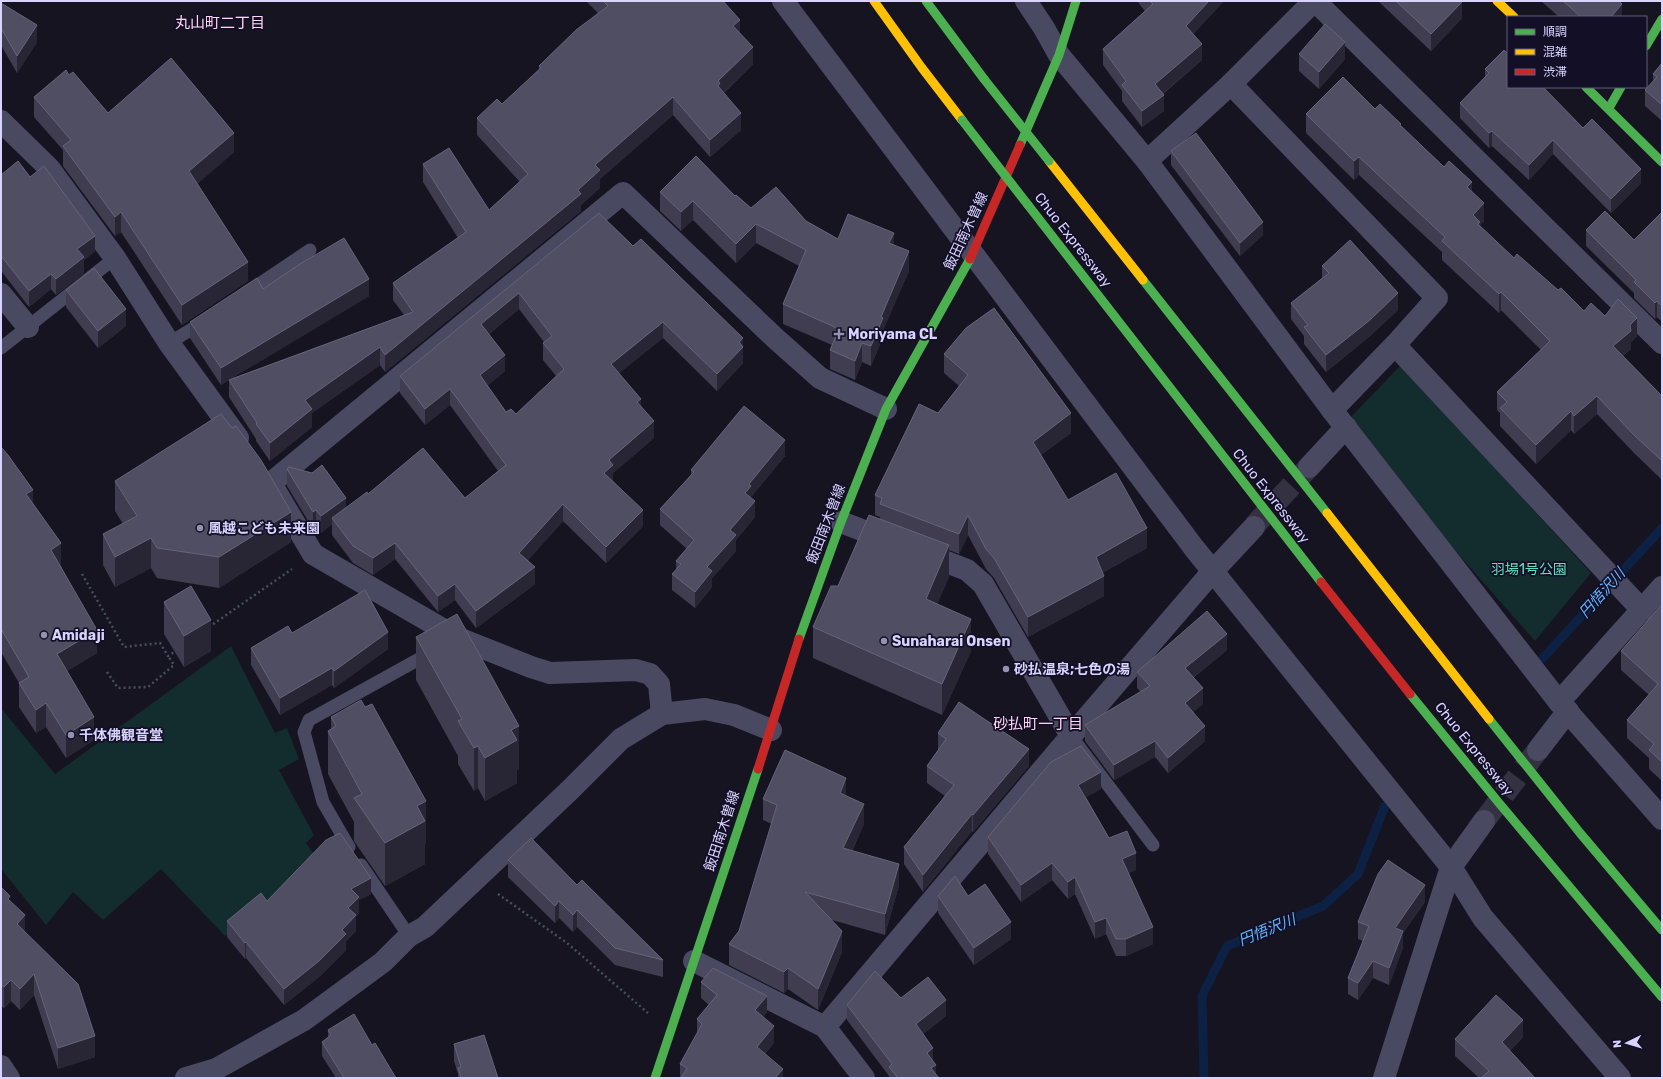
<svg xmlns="http://www.w3.org/2000/svg" width="1663" height="1079" viewBox="0 0 1663 1079" font-family="Rubik,'Noto Sans JP',sans-serif">
<style>
.green{fill:#132c2d}
.lines{fill:none;stroke-linecap:round;stroke-linejoin:round}
.stream{stroke:#0d2144;stroke-width:9}
.street-tunnel{stroke:#333142;stroke-width:22;stroke-dasharray:22 11;stroke-linecap:butt}
.path{stroke:#44505f;stroke-width:2.5;stroke-dasharray:2 3;stroke-linecap:butt}
.lane{stroke:#4a4962;stroke-width:13}
.street{stroke:#4a4962;stroke-width:22}
.fast{stroke:#4caf50;stroke-width:9}
.slow{stroke:#ffc107;stroke-width:9}
.jam{stroke:#c62828;stroke-width:9}
.fast-bridge{stroke:#4caf50;stroke-width:9}
.wall{fill:#403d50;fill-rule:evenodd}
.shaded-wall{fill:#282635}
.building{fill:#504e63;stroke:#66637b;fill-rule:evenodd}
.poi-dot{fill:#9591b1;stroke:#130f26;stroke-width:1.5}
.labels{text-anchor:middle;dominant-baseline:central;stroke-width:3.5;stroke-linejoin:round;paint-order:stroke}
.street-label{font-size:14px;fill:#d9d4ff;stroke:#130f26}
.poi-label{font-size:14px;font-weight:bold;fill:#d9d4ff;stroke:#130f26;text-anchor:start}
.park-label{font-size:14px;fill:#5fe0c0;stroke:#130f26}
.neighbourhood-label{font-size:15px;fill:#ffd6f0;stroke:#130f26}
.water-label{font-size:15px;font-style:italic;fill:#62b6ff;stroke:#130f26}
</style>
<rect width="100%" height="100%" fill="#161421"/>
<g class="green">
<polygon points="1401,365 1591,573 1535,641 1436,529 1348,420"/>
<polygon points="231,646 275,733 287,728 299,759 279,770 314,835 306,843 319,861 225,936 161,869 103,920 73,892 46,925 1,869 1,708 55,774"/>
</g>
<g class="lines">
<g class="stream">
<polyline points="1543,658 1662,528"/>
<polyline points="1204,1078 1202,996 1227,946 1323,906 1358,874 1385,806"/>
</g>
<g class="street-tunnel">
<polyline points="1254,526 1309,467"/>
<polyline points="1484,821 1537,751"/>
</g>
<g class="path">
<polyline points="82,574 124,647 160,643 168,656 177,650"/>
<polyline points="209,627 292,569"/>
<polyline points="107,672 118,688 148,687 174,665 168,656"/>
<polyline points="498,894 567,943 648,1013"/>
</g>
<g class="lane">
<polyline points="246,293 310,250"/>
<polyline points="169,343 205,321"/>
<polyline points="1,348 115,258"/>
<polyline points="1071,736 1153,845"/>
<polyline points="349,847 323,802 304,732 309,720 430,653"/>
<polyline points="361,865 409,936"/>
</g>
<g class="street">
<polyline points="783,1 1194,548 1451,867 1483,918 1620,1078"/>
<polyline points="1026,1 1044,28 1059,55 1147,161 1332,410 1395,345 1437,298 1231,84"/>
<polyline points="1315,1 1662,343"/>
<polyline points="1,121 49,168 115,258 169,343 238,438"/>
<polyline points="1147,161 1231,84 1314,1"/>
<polyline points="1,294 28,327"/>
<polyline points="1395,345 1642,610"/>
<polyline points="1332,410 1559,702 1662,819"/>
<polyline points="1309,467 1346,427"/>
<polyline points="271,483 623,193 775,338 820,378 886,409"/>
<polyline points="276,492 313,554 458,638 531,667 550,673 636,670 650,674 659,684 662,714"/>
<polyline points="841,522 890,541"/>
<polyline points="921,552 967,570 983,584 1071,736"/>
<polyline points="1559,702 1662,587"/>
<polyline points="1538,750 1568,711"/>
<polyline points="694,961 825,1027 864,1078"/>
<polyline points="825,1027 1071,736 1213,571 1254,527"/>
<polyline points="1,1066 9,1078"/>
<polyline points="186,1078 216,1069 304,1020 383,962 409,936 425,927 569,791 621,739 662,714 705,709 734,715 771,730"/>
<polyline points="1384,1078 1451,867 1484,821"/>
</g>
<g class="fast">
<polyline points="926,1 984,79"/>
<polyline points="1646,46 1662,19"/>
<polyline points="1586,87 1662,162"/>
<polyline points="1609,108 1621,87"/>
<polyline points="1020,145 1059,55 1076,1"/>
<polyline points="1028,205 1321,582"/>
<polyline points="1143,280 1327,513"/>
<polyline points="799,639 841,522 886,409 970,259"/>
<polyline points="1410,694 1499,803 1662,997"/>
<polyline points="1489,719 1580,833 1662,930"/>
<polyline points="655,1078 758,769"/>
</g>
<g class="slow">
<polyline points="874,1 922,68 962,120"/>
<polyline points="1497,1 1514,17"/>
<polyline points="1049,161 1143,280"/>
<polyline points="1327,513 1489,719"/>
</g>
<g class="jam">
<polyline points="970,259 1020,145"/>
<polyline points="1321,582 1410,694"/>
<polyline points="758,769 799,639"/>
</g>
<g class="fast-bridge">
<polyline points="984,79 1049,161"/>
<polyline points="962,120 1028,205"/>
</g>
</g>
<g class="wall">
<polygon points="586,1 723,1 740,33 753,64 724,93 741,130 710,157 673,115 600,179 600,188 581,205 581,211 385,372 380,365 312,413 312,427 270,461 256,441 256,439 229,397 229,380 221,385 190,338 190,322 263,289 369,296 230,379 404,315 393,300 393,283 458,238 423,182 423,164 489,210 520,182 477,135 477,118 502,104 539,69 539,66 598,13"/>
<polygon points="1137,1 1224,1 1193,34 1202,60 1163,94 1164,111 1142,127 1122,101 1122,91 1103,65 1103,49 1145,11"/>
<polygon points="1378,1 1462,1 1462,18 1431,51"/>
<polygon points="1541,1 1619,1 1622,17 1559,17"/>
<polygon points="1,3 37,42 17,73 1,45"/>
<polygon points="1299,54 1345,59 1319,89 1299,71"/>
<polygon points="1662,63 1662,121 1645,106 1645,90 1653,81 1653,74"/>
<polygon points="1485,69 1583,128 1641,183 1611,213 1553,154 1529,180 1492,146 1489,148 1460,118 1460,103 1485,78"/>
<polygon points="69,75 108,113 234,152 197,184 248,281 182,325 121,232 115,236 63,166 63,150 34,117 34,97"/>
<polygon points="1375,109 1401,127 1472,192 1484,221 1480,225 1480,226 1514,258 1558,290 1584,311 1605,316 1637,336 1631,342 1631,349 1623,356 1662,396 1661,479 1634,453 1597,414 1574,434 1571,430 1536,464 1500,426 1500,413 1497,410 1497,392 1541,350 1501,310 1499,313 1442,260 1442,252 1359,175 1354,180 1306,133 1306,114"/>
<polygon points="1171,151 1263,235 1240,256 1171,165"/>
<polygon points="1,175 30,177 95,251 84,260 84,273 56,295 51,289 29,307 2,272 1,273"/>
<polygon points="660,192 735,196 751,208 806,221 838,239 894,245 909,271 883,330 883,337 871,366 862,362 855,380 830,369 830,350 832,345 783,324 783,304 799,266 756,243 736,263 693,220 681,231 660,211"/>
<polygon points="1662,212 1662,322 1657,317 1655,319 1634,298 1634,293 1586,246 1586,230 1634,240"/>
<path d="M599 213 633 246 743 346V363L717 391 663 338 619 373 641 407 654 438 613 473V481L643 526 606 563 563 521 528 560 535 584 476 628 455 600 438 612 395 559 373 575 353 563 332 535V524L321 533 316 526 313 529 287 486V469L346 508 368 494 465 498 498 471 450 405 425 425 400 393V376ZM519 309 544 342 543 343V360L556 376 516 414 506 412 487 386 505 371 489 334Z"/>
<polygon points="1322,266 1398,310 1370,336 1326,372 1304,344 1304,336 1291,319 1291,303 1322,278"/>
<polygon points="66,290 126,326 98,348 66,307"/>
<polygon points="944,354 1071,433 1041,455 1068,500 1147,548 1102,573 1104,596 1028,637 994,578 986,569 968,535 959,554 949,550 949,577 937,604 971,651 942,715 813,658 813,627 880,519 880,517 875,515 875,495 959,386 944,373"/>
<polygon points="1,447 33,503 61,566 97,653 67,671 94,740 66,758 46,727 36,733 19,707 19,683 1,652"/>
<polygon points="785,456 751,497 755,517 736,540 736,551 712,578 712,587 695,608 672,590 672,574 676,570 676,561 687,549 660,525 660,509 691,475 691,470"/>
<polygon points="115,481 291,542 219,588 157,578 151,568 115,587 103,565 103,534 123,524 115,511"/>
<polygon points="164,602 211,651 184,667 164,634"/>
<polygon points="1662,604 1662,781 1649,769 1649,758 1627,738 1627,720 1649,695 1621,670 1621,651"/>
<polygon points="292,633 388,649 334,688 332,685 280,715 251,665 251,648"/>
<polygon points="416,637 519,769 517,770 517,783 485,801 478,788 474,791 458,764 458,756 416,680"/>
<polygon points="1227,650 1193,678 1203,704 1193,712 1205,741 1168,773 1155,757 1114,780 1085,741 1085,725 1141,692 1137,688 1137,672"/>
<polygon points="331,717 426,843 425,844 425,864 385,886 354,841 354,822 328,774 328,731 331,729"/>
<polygon points="938,733 1029,766 973,832 972,831 923,892 904,864 904,847 945,796 927,783 927,766 938,751"/>
<polygon points="1101,789 1086,797 1109,838 1136,870 1128,873 1153,944 1126,956 1116,956 1106,934 1095,939 1075,894 1068,899 1052,880 1021,902 988,854 988,837"/>
<polygon points="846,796 864,824 852,851 899,885 885,935 832,920 842,952 818,1010 788,989 784,993 729,965 729,944 739,931 772,824 763,820 763,799"/>
<polygon points="508,860 577,885 663,960 663,977 615,965 577,927 573,932 559,918 555,923 508,877"/>
<polygon points="1,887 10,901 25,932 95,1057 58,1069 34,995 20,1010 11,1001 4,1008 1,1006"/>
<polygon points="371,894 359,900 359,913 356,916 356,931 346,941 346,950 319,977 284,1005 246,958 245,959 227,937 227,921 267,901"/>
<polygon points="938,896 968,896 1011,939 974,965 938,913"/>
<polygon points="1425,902 1403,933 1403,948 1389,985 1373,978 1358,1000 1348,994 1348,978 1363,941 1358,939 1358,922"/>
<polygon points="701,982 767,1012 763,1017 774,1043 765,1054 783,1078 680,1078 680,1064 697,1034 697,1019 709,1005 701,998"/>
<polygon points="901,998 946,1016 923,1034 933,1061 936,1075 939,1078 889,1078 889,1076 847,1020 847,1005"/>
<polygon points="328,1030 372,1045 396,1078 336,1078 322,1056 322,1042 328,1037"/>
<polygon points="1523,1037 1510,1051 1535,1078 1479,1078 1455,1056 1455,1039"/>
<polygon points="454,1044 498,1078 458,1078 458,1074 454,1061"/>
</g>
<g class="shaded-wall">
<polygon points="1209,1 1224,1 1186,42 1186,26"/>
<polygon points="1462,2 1462,18 1431,51 1431,34"/>
<polygon points="1622,4 1622,17 1611,17"/>
<polygon points="740,20 740,38 733,26"/>
<polygon points="37,25 37,42 17,73 17,56"/>
<polygon points="1345,42 1345,59 1319,89 1319,72"/>
<polygon points="1202,44 1202,60 1155,100 1155,84"/>
<polygon points="753,47 753,64 720,96 718,86 718,81"/>
<polygon points="1164,95 1164,111 1142,127 1142,111"/>
<polygon points="673,97 673,115 600,179 600,188 581,205 581,211 385,372 385,355 578,190 595,165"/>
<polygon points="741,113 741,130 710,157 710,140"/>
<polygon points="1492,131 1492,146 1489,148 1489,133"/>
<polygon points="234,133 234,152 189,191 189,171"/>
<polygon points="1553,140 1553,154 1529,180 1529,165"/>
<polygon points="1359,157 1359,175 1354,180 1354,161"/>
<polygon points="1641,169 1641,183 1611,213 1611,199"/>
<polygon points="1472,182 1472,201 1467,187"/>
<polygon points="693,201 693,220 681,231 681,212"/>
<polygon points="1484,203 1484,221 1480,225 1480,240 1473,215"/>
<polygon points="121,212 121,232 115,236 115,217"/>
<polygon points="1263,222 1263,235 1240,256 1240,243"/>
<polygon points="756,224 756,243 736,263 736,244"/>
<polygon points="894,233 894,252 889,243"/>
<polygon points="95,236 95,251 84,260 84,273 56,295 56,279 77,249"/>
<polygon points="909,251 909,271 883,330 883,337 871,366 871,346 881,317"/>
<polygon points="1,257 2,257 2,272 1,273"/>
<polygon points="248,262 248,281 182,325 182,305"/>
<polygon points="51,274 51,289 29,307 29,291"/>
<polygon points="369,279 369,296 221,385 221,368"/>
<polygon points="1501,292 1501,310 1499,313 1499,294"/>
<polygon points="519,293 519,309 481,340 481,324"/>
<polygon points="1398,293 1398,310 1370,336 1326,372 1326,355"/>
<polygon points="1657,301 1657,317 1655,319 1655,303"/>
<polygon points="126,309 126,326 98,348 98,331"/>
<polygon points="1637,318 1637,336 1631,342 1631,349 1613,364 1613,346 1630,325"/>
<polygon points="663,322 663,338 611,380 611,364"/>
<polygon points="743,338 743,363 717,391 717,374 739,342"/>
<polygon points="862,343 862,362 855,380 855,361"/>
<polygon points="380,347 380,365 312,413 312,427 270,461 270,443 305,400"/>
<polygon points="505,355 505,371 480,392 480,375"/>
<polygon points="450,389 450,405 425,425 425,409"/>
<polygon points="1597,396 1597,414 1574,434 1574,416"/>
<polygon points="641,399 641,416 637,402"/>
<polygon points="1571,411 1571,430 1536,464 1536,445"/>
<polygon points="1071,413 1071,433 1033,461 1033,442"/>
<polygon points="654,421 654,438 613,473 613,481 604,489 604,473 609,460"/>
<polygon points="785,440 785,456 751,497 751,502 745,493 749,484"/>
<polygon points="1662,459 1662,478 1661,479 1661,460"/>
<polygon points="33,490 33,513 26,494"/>
<polygon points="346,498 346,514 332,518 332,524 321,533 321,516"/>
<polygon points="755,501 755,517 736,540 736,551 712,578 712,587 695,608 695,592 707,567 730,530"/>
<polygon points="563,504 563,521 519,570 519,553"/>
<polygon points="316,510 316,526 313,529 313,512"/>
<polygon points="643,510 643,526 606,563 606,547"/>
<polygon points="291,512 291,542 219,588 219,557"/>
<polygon points="968,515 968,535 959,554 959,534"/>
<polygon points="1147,528 1147,548 1096,576 1096,557"/>
<polygon points="151,538 151,568 115,587 115,557"/>
<polygon points="61,543 61,566 51,573 51,550"/>
<polygon points="395,543 395,559 373,575 373,558"/>
<polygon points="949,545 949,577 926,631 926,599"/>
<polygon points="535,567 535,584 476,628 476,611"/>
<polygon points="1104,576 1104,596 1028,637 1028,617"/>
<polygon points="455,584 455,600 438,612 438,596"/>
<polygon points="971,619 971,651 942,715 942,684"/>
<polygon points="211,620 211,651 184,667 184,636"/>
<polygon points="97,630 97,653 57,677 57,654"/>
<polygon points="388,632 388,649 334,688 334,671"/>
<polygon points="1227,634 1227,650 1185,684 1185,668"/>
<polygon points="332,668 332,685 280,715 280,698"/>
<polygon points="1203,688 1203,704 1185,719 1185,703"/>
<polygon points="46,703 46,727 36,733 36,710"/>
<polygon points="94,717 94,740 66,758 66,735"/>
<polygon points="519,726 519,769 517,770 517,783 485,801 485,758 511,730"/>
<polygon points="1205,726 1205,741 1168,773 1168,758"/>
<polygon points="1155,741 1155,757 1114,780 1114,765"/>
<polygon points="478,746 478,788 474,791 474,748"/>
<polygon points="1029,749 1029,766 973,832 973,815"/>
<polygon points="1101,772 1101,789 1078,802 1078,785"/>
<polygon points="846,778 846,799 840,793"/>
<polygon points="426,801 426,843 425,844 425,864 385,886 385,843 417,806"/>
<polygon points="864,804 864,824 843,869 843,848"/>
<polygon points="972,814 972,831 923,892 923,875"/>
<polygon points="1136,853 1136,870 1122,876 1122,859"/>
<polygon points="1052,863 1052,880 1021,902 1021,885"/>
<polygon points="899,864 899,885 885,935 885,914"/>
<polygon points="1075,877 1075,894 1068,899 1068,882"/>
<polygon points="371,878 371,894 359,900 359,913 356,916 356,931 346,941 346,950 319,977 284,1005 284,989 342,930 348,908 351,889"/>
<polygon points="1425,885 1425,902 1403,933 1403,948 1389,985 1389,968 1395,928"/>
<polygon points="559,901 559,918 555,923 555,906"/>
<polygon points="577,910 577,927 573,932 573,915"/>
<polygon points="25,915 25,936 17,924"/>
<polygon points="1106,918 1106,934 1095,939 1095,922"/>
<polygon points="1011,922 1011,939 974,965 974,948"/>
<polygon points="1153,927 1153,944 1126,956 1126,939"/>
<polygon points="842,931 842,952 818,1010 818,989"/>
<polygon points="246,942 246,958 245,959 245,943"/>
<polygon points="1373,961 1373,978 1358,1000 1358,983"/>
<polygon points="788,968 788,989 784,993 784,972"/>
<polygon points="34,974 34,995 20,1010 20,989"/>
<polygon points="11,980 11,1001 4,1008 4,987"/>
<polygon points="767,996 767,1012 755,1026 755,1010"/>
<polygon points="946,1000 946,1016 916,1040 916,1024"/>
<polygon points="1523,1020 1523,1037 1502,1059 1502,1042"/>
<polygon points="774,1026 774,1043 757,1063 757,1047"/>
<polygon points="95,1036 95,1057 58,1069 58,1048"/>
<polygon points="933,1048 933,1064 927,1053"/>
<polygon points="936,1065 936,1078 931,1068"/>
<polygon points="783,1069 783,1078 775,1078"/>
</g>
<g class="building">
<polygon points="603,1 723,1 740,20 733,26 753,47 718,81 720,83 718,86 741,113 710,140 673,97 595,165 600,170 578,190 581,194 385,355 380,347 305,400 312,409 270,443 256,424 257,423 229,380 413,312 393,283 466,232 423,164 449,148 489,210 528,174 477,118 497,99 502,104 541,68 539,66 576,30 608,6"/>
<polygon points="1150,1 1209,1 1186,26 1202,44 1155,84 1164,95 1142,111 1122,85 1126,81 1103,49 1153,4"/>
<polygon points="1396,1 1462,1 1462,2 1431,34"/>
<polygon points="1563,1 1619,1 1622,4 1611,17 1581,17"/>
<polygon points="1,3 37,25 17,56 1,28"/>
<polygon points="1325,24 1345,42 1319,72 1299,54"/>
<polygon points="1504,50 1508,54 1508,87 1543,87 1583,128 1592,119 1641,169 1611,199 1553,140 1529,165 1492,131 1489,133 1460,103 1489,73 1485,69"/>
<polygon points="171,58 234,133 189,171 248,262 182,305 121,212 115,217 63,146 71,140 34,97 66,70 69,75 73,72 108,113"/>
<polygon points="1662,63 1662,105 1645,90 1657,77 1653,74"/>
<polygon points="1343,77 1375,109 1380,104 1401,124 1400,125 1444,167 1449,161 1472,182 1467,187 1484,203 1473,215 1480,222 1478,224 1514,258 1517,254 1558,290 1561,288 1584,311 1591,303 1605,316 1618,299 1637,318 1630,325 1631,331 1613,346 1662,396 1662,459 1661,460 1634,435 1597,396 1574,416 1571,411 1536,445 1500,408 1507,402 1497,392 1550,341 1501,292 1499,294 1442,241 1445,237 1359,157 1354,161 1306,114"/>
<polygon points="1196,133 1263,222 1240,243 1171,151"/>
<polygon points="696,156 735,196 736,195 751,208 776,187 806,221 838,239 848,214 894,233 889,243 909,251 881,317 883,318 871,346 862,343 855,361 830,350 839,329 783,304 806,250 756,224 736,244 693,201 681,212 660,192"/>
<polygon points="18,161 30,177 44,166 95,236 77,249 84,257 56,279 51,274 29,291 2,257 1,257 1,175"/>
<polygon points="1605,211 1634,240 1662,212 1662,306 1657,301 1655,303 1634,282 1636,280 1586,230"/>
<path d="M599 213 633 246 641 239 743 338 739 342 743 347 717 374 663 322 611 364 641 399 637 402 654 421 609 460 613 465 604 473 643 510 606 547 563 504 519 553 535 567 476 611 455 584 438 596 395 543 373 558 353 546 332 518 367 492 368 494 423 448 465 498 506 465 450 389 425 409 400 376ZM519 293 552 336 543 343 564 369 516 414 511 409 506 412 480 375 505 355 481 324Z"/>
<polygon points="344,238 369,279 221,368 190,322 257,278 263,289 300,264"/>
<polygon points="1350,240 1398,293 1370,320 1326,355 1304,327 1308,325 1291,303 1329,273 1322,266"/>
<polygon points="94,268 126,309 98,331 66,290"/>
<polygon points="994,308 1071,413 1033,442 1068,500 1116,473 1147,528 1096,557 1104,576 1028,617 994,558 986,549 968,515 959,534 880,504 882,498 875,495 919,404 938,413 968,375 944,354 966,328"/>
<polygon points="744,406 785,440 749,484 751,486 745,493 755,501 730,530 736,535 707,567 712,571 695,592 672,574 681,564 676,561 694,540 660,509 694,472 691,470"/>
<polygon points="221,414 232,428 236,426 261,460 291,512 219,557 157,548 151,538 115,557 103,534 137,516 115,481"/>
<polygon points="1,447 8,455 33,490 26,494 61,543 51,550 97,630 57,654 94,717 66,735 46,703 36,710 19,683 29,677 1,629"/>
<polygon points="322,465 346,498 321,516 316,510 313,512 287,469 289,467 312,473"/>
<polygon points="869,515 949,545 926,599 971,619 942,684 813,627 831,586 838,586"/>
<polygon points="191,586 211,620 184,636 164,602"/>
<polygon points="365,590 388,632 334,671 332,668 280,698 251,648 288,626 292,633"/>
<polygon points="1662,604 1662,762 1649,750 1654,744 1627,720 1658,684 1621,651"/>
<polygon points="1207,611 1227,634 1185,668 1203,688 1185,703 1205,726 1168,758 1155,741 1114,765 1085,725 1150,686 1137,672"/>
<polygon points="457,614 519,726 511,730 517,740 485,758 478,746 474,748 458,721 462,719 416,637"/>
<polygon points="361,700 365,707 372,704 426,801 417,806 425,821 385,843 354,798 362,794 328,731 336,726 331,717"/>
<polygon points="959,702 1029,749 973,815 972,814 923,875 904,847 954,785 927,766 946,739 938,733"/>
<polygon points="1081,746 1101,772 1078,785 1109,838 1127,831 1136,853 1122,859 1153,927 1126,939 1116,939 1106,918 1095,922 1075,877 1068,882 1052,863 1021,885 988,837 1051,762"/>
<polygon points="785,750 846,778 840,793 864,804 843,848 899,864 885,914 805,892 842,931 818,989 788,968 784,972 729,944 739,931 777,805 763,799"/>
<polygon points="340,833 371,878 351,889 359,897 348,908 356,915 342,930 346,934 319,961 284,989 246,942 245,943 227,921 261,893 267,901 326,840"/>
<polygon points="531,838 577,885 582,880 663,960 615,948 577,910 573,915 559,901 555,906 508,860"/>
<polygon points="1388,860 1425,885 1395,928 1403,931 1389,968 1373,961 1358,983 1348,978 1369,926 1358,922 1378,874"/>
<polygon points="955,876 968,896 985,884 1011,922 974,948 938,896"/>
<polygon points="1,887 10,896 8,899 25,915 17,924 78,984 95,1036 58,1048 34,974 20,989 11,980 4,987 1,985"/>
<polygon points="713,968 767,996 755,1010 774,1026 757,1047 783,1069 775,1078 681,1078 687,1068 680,1064 702,1024 697,1019 717,995 701,982"/>
<polygon points="875,971 901,998 928,977 946,1000 916,1024 933,1048 927,1053 936,1065 931,1068 939,1078 898,1078 889,1067 892,1064 847,1005"/>
<polygon points="1496,995 1523,1020 1502,1042 1535,1078 1481,1078 1489,1071 1455,1039"/>
<polygon points="354,1014 372,1045 375,1043 396,1078 344,1078 322,1042 331,1035 328,1030"/>
<polygon points="484,1035 498,1078 461,1078 458,1068 461,1067 454,1044"/>
</g>
<g class="poi-dot">
<path d="M837 328h4v4h4v4h-4v4h-4v-4h-4v-4h4z"/>
<circle cx="200" cy="528" r="4"/>
<circle cx="44" cy="635" r="4"/>
<circle cx="884" cy="641" r="4"/>
<circle cx="1006" cy="669" r="4"/>
<circle cx="71" cy="735" r="4"/>
</g>
<g class="labels">
<g class="street-label">
<text transform="translate(966 231) rotate(-65)">飯田南木曽線</text>
<text transform="translate(1073 240) rotate(52)">Chuo Expressway</text>
<text transform="translate(1271 496) rotate(52)">Chuo Expressway</text>
<text transform="translate(826 524) rotate(-69)">飯田南木曽線</text>
<text transform="translate(1474 749) rotate(51)">Chuo Expressway</text>
<text transform="translate(722 831) rotate(-72)">飯田南木曽線</text>
</g>
<g class="poi-label">
<text x="848" y="334">Moriyama CL</text>
<text x="208" y="528">風越こども未来園</text>
<text x="52" y="635">Amidaji</text>
<text x="892" y="641">Sunaharai Onsen</text>
<text x="1014" y="669">砂払温泉;七色の湯</text>
<text x="79" y="735">千体佛観音堂</text>
</g>
<g class="park-label">
<text x="1529" y="569">羽場1号公園</text>
</g>
<g class="neighbourhood-label">
<text x="220" y="23">丸山町二丁目</text>
<text x="1038" y="724">砂払町一丁目</text>
</g>
<g class="water-label">
<text transform="translate(1602 593) rotate(-48)">円悟沢川</text>
<text transform="translate(1267 930) rotate(-22)">円悟沢川</text>
</g>
</g>
<rect width="1663" height="1079" fill="none" stroke="#d9d4ff" stroke-width="4"/>
<rect x="1507" y="16" width="140" height="72" fill="#130f26" stroke="#625e7d"/>
<rect x="1515" y="29" width="20" height="6" fill="#4caf50" stroke="#625e7d"/>
<text x="1543" y="36" font-size="12" fill="#d9d4ff">順調</text>
<rect x="1515" y="49" width="20" height="6" fill="#ffc107" stroke="#625e7d"/>
<text x="1543" y="56" font-size="12" fill="#d9d4ff">混雑</text>
<rect x="1515" y="69" width="20" height="6" fill="#c62828" stroke="#625e7d"/>
<text x="1543" y="76" font-size="12" fill="#d9d4ff">渋滞</text>
<g transform="translate(1627 1043) rotate(265)" stroke="#130f26" stroke-width="3" paint-order="stroke">
<path d="M0-3L7 15L0 10L-7 15Z" fill="#d9d4ff"/>
<text y="-6" font-size="11" font-weight="bold" text-anchor="middle" fill="#d9d4ff">N</text>
</g>
</svg>
